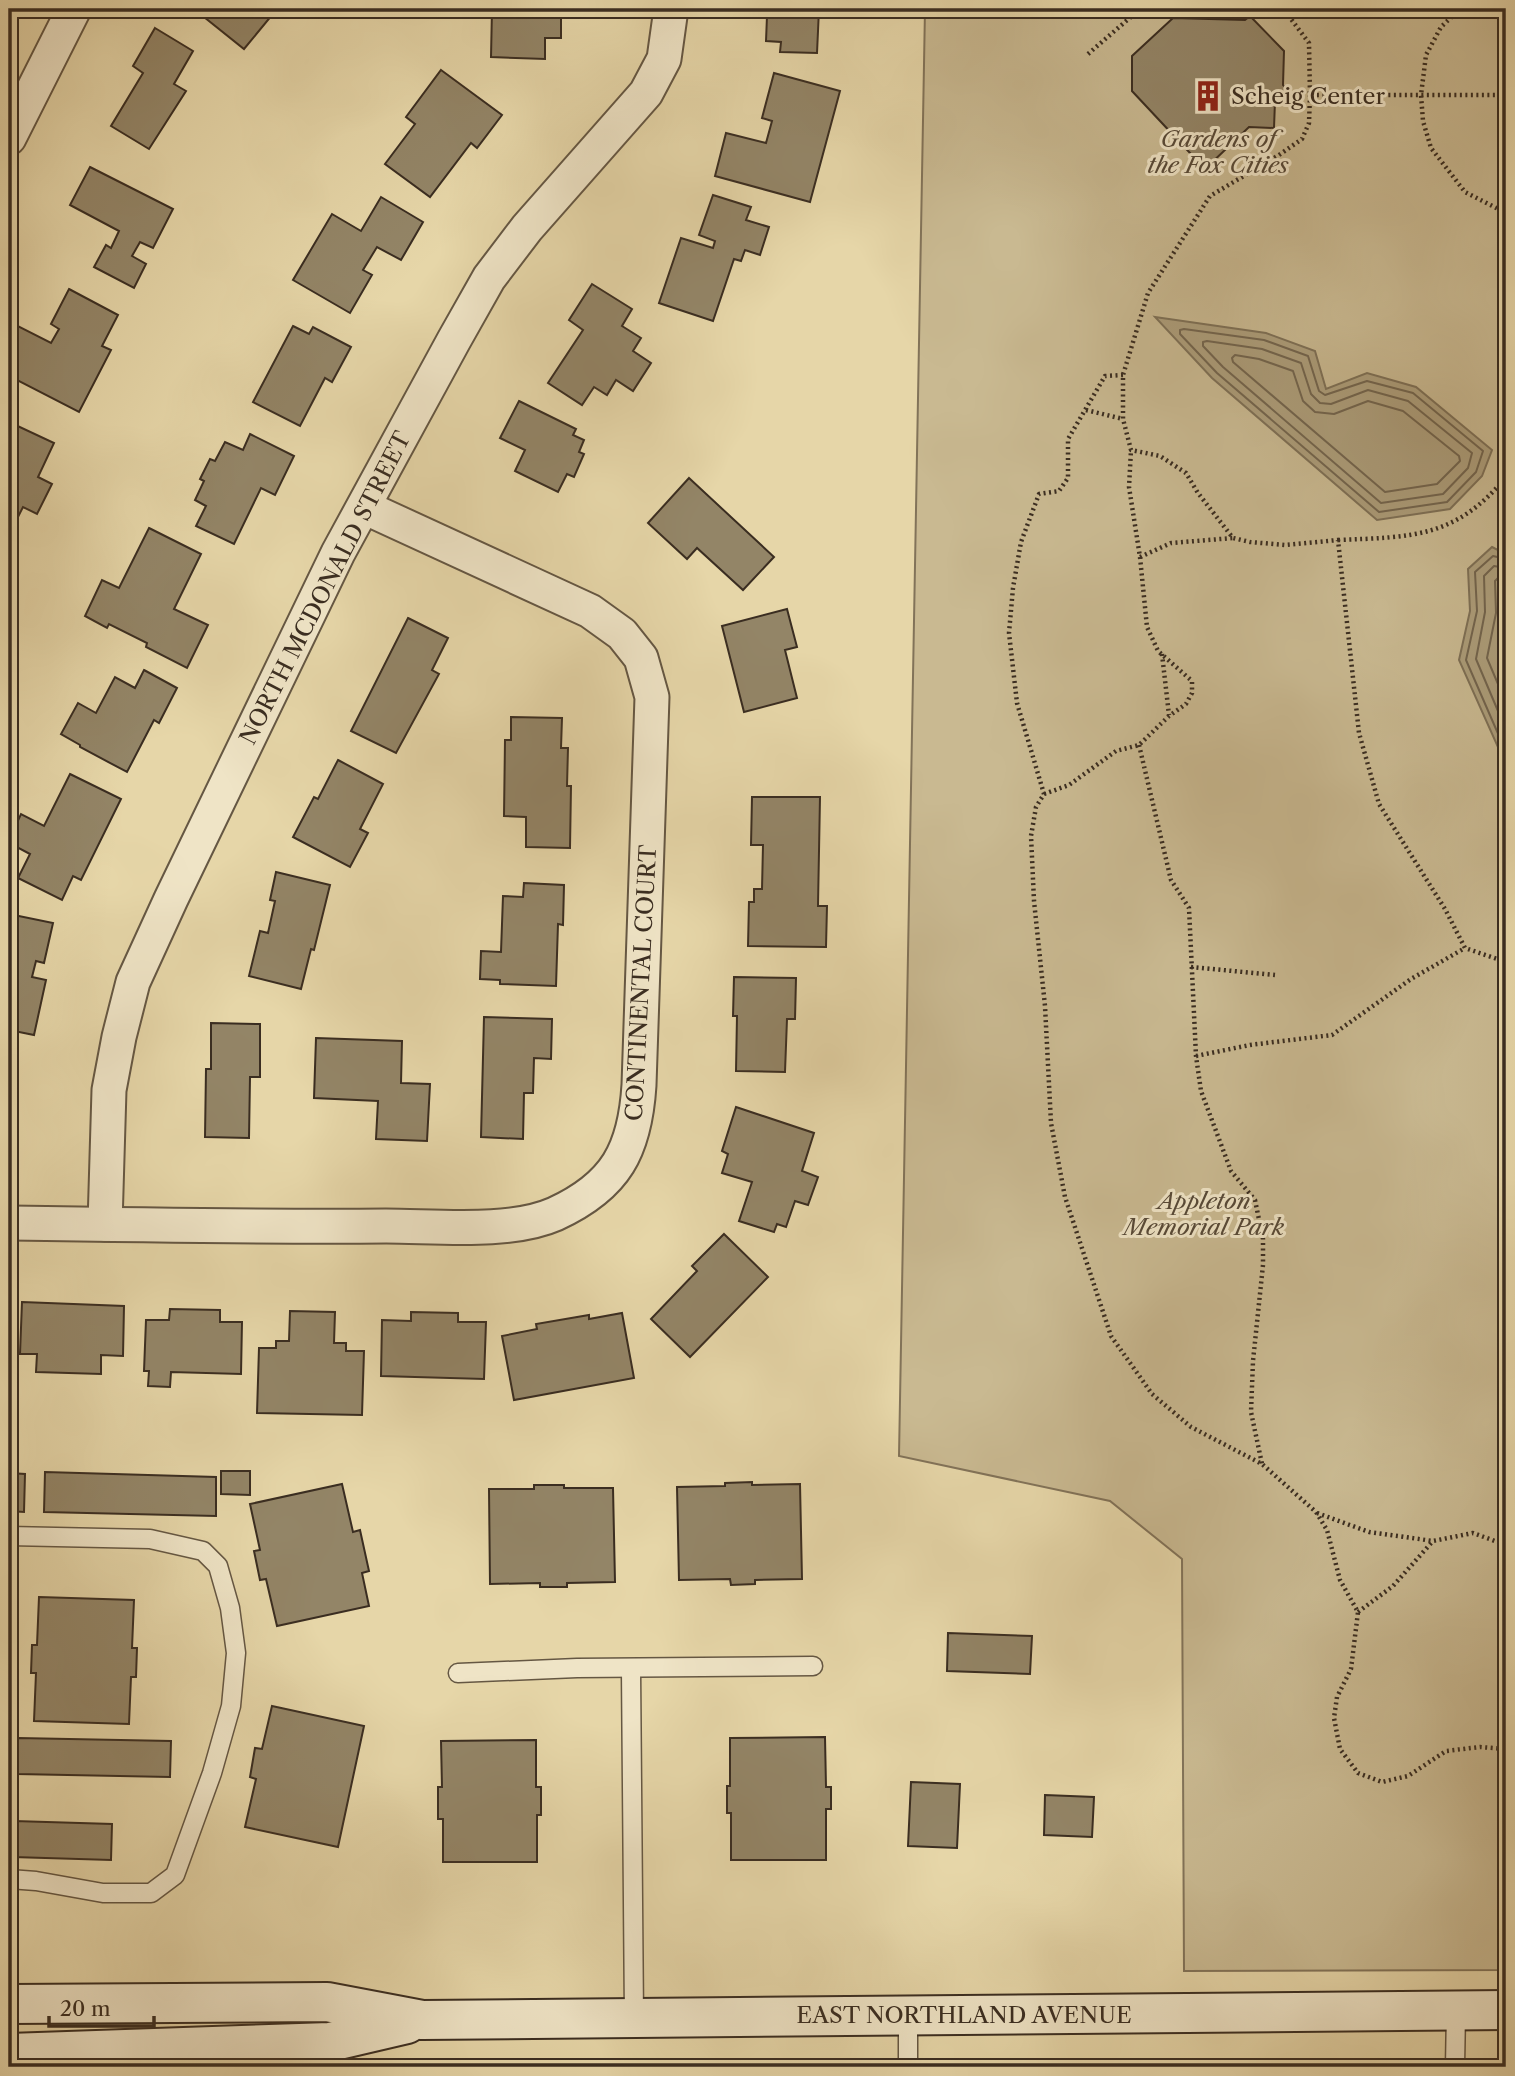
<svg xmlns="http://www.w3.org/2000/svg" width="1515" height="2076" viewBox="0 0 1515 2076" font-family="'Libre Caslon Text',serif">
<style>
.green{fill:#c9b991;stroke:#827359;stroke-width:2}
.water{fill:#ac9d7a;stroke:#7e7056;stroke-width:2}
.lines{fill:none;stroke-linecap:round;stroke-linejoin:round}
.shore{stroke:#73654e;stroke-width:2}
.building{fill:#938567;stroke:#3a2d21;stroke-width:2}
.lane-casing{stroke:#655743;stroke-width:21}
.street-casing{stroke:#655743;stroke-width:37}
.secondary-casing{stroke:#3a2d21;stroke-width:42}
.path{stroke:#3a2d21;stroke-width:4.5;stroke-dasharray:2 3.5;stroke-linecap:butt}
.lane{stroke:#efe4c6;stroke-width:18}
.street{stroke:#efe4c6;stroke-width:33}
.secondary{stroke:#efe4c6;stroke-width:38}
.labels{text-anchor:middle;dominant-baseline:central;stroke-width:6;stroke-linejoin:round;paint-order:stroke}
.poi-label{font-size:23px;fill:#3a2d21;stroke:#efe4c6;text-anchor:start}
.park-label{font-size:23px;font-style:italic;fill:#574937;stroke:#efe4c6}
.street-label{font-size:23px;fill:#3a2d21;stroke:#efe4c6}
</style>
<rect width="100%" height="100%" fill="#e6d6a8"/>
<filter id="stains"><feTurbulence type="fractalNoise" baseFrequency=".00286" numOctaves="4"/><feColorMatrix values="0 0 0 0 .2 0 0 0 0 .09 0 0 0 0 .02 0 0 0 .5 -.17"/></filter>
<radialGradient id="worn" r=".72"><stop offset=".6" stop-color="#630" stop-opacity="0"/><stop offset="1" stop-color="#630" stop-opacity=".3"/></radialGradient>
<polygon class="green" points="925,9 1506,9 1506,1970 1184,1971 1182,1559 1110,1501 899,1456"/>
<g class="water">
<polygon points="1155,317 1266,333 1315,351 1326,389 1367,373 1416,387 1492,450 1482,476 1450,509 1377,520 1212,378"/>
<polygon points="1492,547 1506,554 1506,765 1459,660 1470,611 1468,569"/>
</g>
<g class="lines">
<g class="shore">
<polygon points="1184,329 1264,340 1308,356 1319,391 1325,395 1367,381 1413,393 1483,451 1476,472 1447,502 1379,512 1217,373 1180,334 1180,330"/>
<polygon points="1207,341 1262,349 1301,363 1311,394 1320,403 1331,404 1368,390 1408,401 1472,453 1468,468 1443,494 1381,503 1223,367 1203,346 1203,342"/>
<polygon points="1235,355 1259,359 1293,371 1303,401 1315,412 1334,414 1368,401 1403,411 1459,456 1460,461 1437,484 1385,492 1233,362 1232,358"/>
<polyline points="1506,559 1493,556 1475,572 1477,611 1466,660 1506,752"/>
<polyline points="1506,568 1494,566 1484,576 1485,612 1476,659 1506,730"/>
<polyline points="1506,579 1498,578 1495,581 1496,613 1487,658 1506,703"/>
</g>
</g>
<g class="building">
<polygon points="194,9 277,9 244,49"/>
<polygon points="492,9 589,9 589,16 561,16 561,38 545,38 545,59 491,57"/>
<polygon points="774,9 819,9 817,53 780,52 781,42 766,41 767,16 774,16"/>
<polygon points="1250,16 1284,51 1283,85 1287,90 1275,101 1274,128 1249,127 1205,169 1132,91 1132,56 1173,18 1245,20"/>
<polygon points="155,28 193,51 174,84 186,91 149,149 111,126 143,73 133,66"/>
<polygon points="441,70 502,115 477,148 471,143 430,197 385,164 415,124 406,117"/>
<polygon points="774,73 840,91 810,202 715,176 726,133 766,143 772,121 762,118"/>
<polygon points="90,167 173,209 153,248 140,242 132,256 146,264 134,288 94,267 106,245 111,248 119,231 70,205"/>
<polygon points="713,195 751,207 746,220 769,227 760,255 745,250 741,261 734,259 713,321 659,303 681,238 713,248 715,241 699,235"/>
<polygon points="381,197 423,222 401,260 377,247 363,270 372,275 350,313 293,280 332,214 361,231"/>
<polygon points="592,284 632,309 622,326 641,338 633,351 651,363 633,391 616,380 607,395 594,387 582,405 548,383 583,330 569,320"/>
<polygon points="69,289 118,315 102,346 111,350 79,412 9,376 10,322 51,343 59,329 51,324"/>
<polygon points="293,326 309,334 313,327 351,347 332,382 325,378 300,426 253,402"/>
<polygon points="519,401 576,429 573,435 584,440 579,452 584,454 574,477 567,474 558,492 515,471 525,450 500,438"/>
<polygon points="9,402 17,406 9,422 54,443 38,477 52,484 37,514 23,507 13,527 9,525"/>
<polygon points="250,434 294,456 275,495 261,488 234,544 196,526 206,506 195,500 204,481 200,479 210,459 215,461 225,442 243,450"/>
<polygon points="689,478 774,557 743,590 697,548 687,559 648,523"/>
<polygon points="149,528 201,554 174,609 208,625 187,668 146,647 147,643 109,624 107,628 85,616 102,580 119,588"/>
<polygon points="787,609 797,647 785,650 797,698 744,712 722,626"/>
<polygon points="408,618 448,638 432,670 439,674 396,753 351,731"/>
<polygon points="144,670 177,688 159,723 154,720 127,772 80,747 80,745 61,734 78,703 96,713 115,677 135,688"/>
<polygon points="511,717 562,718 561,748 568,748 567,786 571,786 570,848 526,847 526,817 504,816 505,740 511,740"/>
<polygon points="338,760 383,784 360,829 368,833 350,867 293,837 314,797 318,799"/>
<polygon points="70,774 121,799 81,880 73,876 62,900 18,878 30,854 9,843 9,840 21,814 44,826"/>
<polygon points="752,797 820,797 818,906 827,906 826,947 748,946 749,902 754,902 754,889 762,889 763,845 751,845"/>
<polygon points="276,872 330,885 314,950 311,949 301,989 249,976 260,931 268,933 275,901 270,900"/>
<polygon points="524,883 564,885 563,925 558,924 556,986 500,984 500,980 480,979 481,951 501,952 503,896 523,897"/>
<polygon points="9,914 53,923 44,963 36,961 32,977 46,980 34,1035 9,1030"/>
<polygon points="734,977 796,978 795,1019 787,1019 785,1072 736,1071 737,1016 733,1016"/>
<polygon points="484,1017 552,1019 551,1059 534,1058 533,1093 524,1093 523,1139 481,1137"/>
<polygon points="211,1023 260,1024 260,1077 250,1077 249,1138 205,1137 206,1069 211,1069"/>
<polygon points="316,1038 402,1041 401,1083 430,1084 427,1141 376,1139 378,1101 314,1098"/>
<polygon points="736,1107 814,1133 802,1171 818,1177 808,1205 795,1201 786,1227 777,1224 774,1232 739,1221 752,1182 722,1173 728,1154 722,1151"/>
<polygon points="724,1234 768,1277 690,1357 651,1319 697,1271 692,1266"/>
<polygon points="22,1302 124,1306 123,1356 101,1355 101,1374 36,1372 37,1354 20,1354"/>
<polygon points="170,1309 220,1310 220,1322 242,1322 241,1374 171,1372 170,1387 148,1386 149,1371 144,1371 146,1320 169,1320"/>
<polygon points="290,1311 335,1312 334,1343 346,1343 346,1351 364,1351 362,1415 257,1413 259,1348 276,1348 276,1341 289,1341"/>
<polygon points="411,1312 458,1313 458,1322 486,1322 484,1379 381,1376 382,1320 411,1321"/>
<polygon points="622,1313 634,1378 514,1400 502,1336 537,1329 536,1324 589,1315 589,1319"/>
<polygon points="221,1471 250,1471 250,1495 221,1494"/>
<polygon points="45,1472 216,1477 216,1516 44,1512"/>
<polygon points="9,1473 25,1474 24,1512 9,1511"/>
<polygon points="752,1482 752,1485 800,1484 802,1579 755,1580 755,1584 731,1585 730,1579 679,1580 677,1487 725,1486 725,1483"/>
<polygon points="342,1484 353,1532 360,1530 369,1571 362,1573 369,1606 277,1626 266,1579 260,1580 254,1551 260,1550 250,1504"/>
<polygon points="534,1485 564,1485 564,1488 613,1488 615,1582 567,1583 567,1587 540,1587 540,1583 490,1584 489,1489 534,1489"/>
<polygon points="39,1597 134,1600 132,1648 137,1648 136,1677 131,1677 129,1724 34,1721 36,1673 31,1673 32,1645 37,1645"/>
<polygon points="948,1633 1032,1636 1030,1674 947,1671"/>
<polygon points="272,1706 364,1726 338,1847 245,1827 256,1779 250,1777 255,1748 262,1749"/>
<polygon points="825,1737 826,1787 831,1787 831,1809 826,1809 826,1860 731,1860 731,1813 727,1813 727,1786 730,1786 730,1738"/>
<polygon points="18,1738 171,1741 170,1777 17,1774"/>
<polygon points="536,1740 536,1787 541,1787 541,1815 537,1815 537,1862 443,1862 443,1819 438,1819 438,1787 442,1787 441,1741"/>
<polygon points="911,1782 960,1784 957,1848 908,1846"/>
<polygon points="1045,1795 1094,1797 1092,1837 1044,1835"/>
<polygon points="14,1821 112,1824 111,1860 13,1857"/>
</g>
<g class="lines">
<defs>
<g id="lane">
<polyline points="9,1536 150,1539 203,1551 218,1566 230,1608 236,1653 231,1706 212,1773 175,1875 151,1893 103,1893 36,1881 9,1879"/>
<polyline points="631,1670 634,2018"/>
<polyline points="458,1673 577,1668 813,1666"/>
<polyline points="908,2067 908,2016"/>
<polyline points="1455,2067 1456,2011"/>
</g>
<g id="street">
<polyline points="9,138 74,9"/>
<path d="M9 1223C135 1225 260 1227 386 1226 436 1226 510 1234 555 1214 616 1186 635 1150 639 1085L652 697 641 658 622 634 590 611 364 507"/>
<polyline points="105,1224 109,1090 119,1037 133,982 171,899 338,553 454,340 489,278 527,228 646,93 664,59 671,9"/>
</g>
<g id="secondary">
<polyline points="9,2004 327,2002 422,2020 1506,2010"/>
<polyline points="9,2053 330,2042 407,2024"/>
</g>
</defs>
<use href="#lane" class="lane-casing"/>
<use href="#street" class="street-casing"/>
<use href="#secondary" class="secondary-casing"/>
<g class="path">
<polyline points="1279,9 1291,19 1309,43 1310,95 1506,95"/>
<polyline points="1460,9 1441,27 1426,55 1421,95 1423,121 1431,148 1465,192 1506,213"/>
<polyline points="1088,54 1140,9"/>
<polyline points="1310,95 1309,123 1302,139 1279,155 1210,196 1148,293 1123,375 1123,419 1131,450 1160,456 1186,473 1198,493 1233,538 1250,542 1285,545 1338,540 1359,733 1379,804 1445,909 1465,948 1506,962"/>
<polyline points="1123,375 1105,376 1068,439 1068,478 1059,491 1039,494 1021,542 1013,588 1009,633 1017,703 1044,794 1036,807 1031,836 1034,901 1045,1006 1051,1123 1065,1197 1111,1336 1152,1394 1191,1427 1262,1464 1316,1512 1327,1530 1340,1580 1358,1612 1351,1669 1337,1697 1334,1718 1340,1749 1358,1773 1382,1782 1408,1776 1446,1751 1480,1747 1506,1749"/>
<polyline points="1086,410 1123,419"/>
<path d="M1338 540C1412 537 1456 538 1506 477"/>
<polyline points="1140,557 1171,543 1233,538"/>
<polyline points="1162,654 1169,715"/>
<polyline points="1139,745 1171,880 1189,908 1196,1056 1201,1091 1231,1171 1255,1200 1263,1239 1263,1265 1253,1361 1251,1412 1262,1464"/>
<polyline points="1044,794 1069,785 1116,751 1139,745 1169,716 1186,704 1192,693 1192,681 1158,651 1147,627 1140,557 1129,487 1131,450"/>
<polyline points="1191,967 1275,975"/>
<polyline points="1196,1056 1250,1045 1332,1035 1411,979 1465,948"/>
<polyline points="1317,1513 1369,1532 1433,1541 1473,1533 1506,1545"/>
<polyline points="1358,1612 1393,1586 1433,1541"/>
</g>
<use href="#lane" class="lane"/>
<use href="#street" class="street"/>
<use href="#secondary" class="secondary"/>
</g>
<defs>
<symbol id="building-bare" viewBox="-9 -9 18 18"><path d="M-4-6H4V6H1V3H-1V6H-4ZM-2.5-4.3h1.7v1.8h-1.7ZM.8-4.3h1.7v1.8H.8ZM-2.5-1h1.7V.8h-1.7ZM.8-1h1.7V.8H.8Z" fill="#8f2418" stroke="#efe4c6" stroke-width="2.5" paint-order="stroke"/></symbol>
</defs>
<g fill-rule="evenodd">
<use href="#building-bare" x="1186" y="74" width="44" height="44"/>
</g>
<g class="labels">
<g class="poi-label">
<text x="1231" y="96">Scheig Center</text>
</g>
<g class="park-label">
<text x="1218" y="139">Gardens of<tspan x="1218" dy="26">the Fox Cities</tspan></text>
<text x="1204" y="1201">Appleton<tspan x="1204" dy="26">Memorial Park</tspan></text>
</g>
<g class="street-label">
<text transform="translate(325 588) rotate(-63)">NORTH MCDONALD STREET</text>
<text transform="translate(641 983) rotate(-87)">CONTINENTAL COURT</text>
<text x="964" y="2015">EAST NORTHLAND AVENUE</text>
</g>
</g>
<rect width="1515" height="2076" fill="none" stroke="#e6d6a8" stroke-width="35"/>
<rect x="10" y="10" width="1494" height="2055" fill="none" stroke="#3a2d21" stroke-width="3.5"/>
<rect x="18" y="18" width="1480" height="2041" fill="none" stroke="#3a2d21" stroke-width="2"/>
<path d="M49 2016v10h105v-10" fill="none" stroke="#3a2d21" stroke-width="3.5"/>
<text x="60" y="2016" font-size="21" fill="#3a2d21" stroke="#efe4c6" stroke-width="5" paint-order="stroke">20 m</text>
<rect width="100%" height="100%" filter="url(#stains)"/>
<rect width="100%" height="100%" fill="url(#worn)"/>
</svg>
